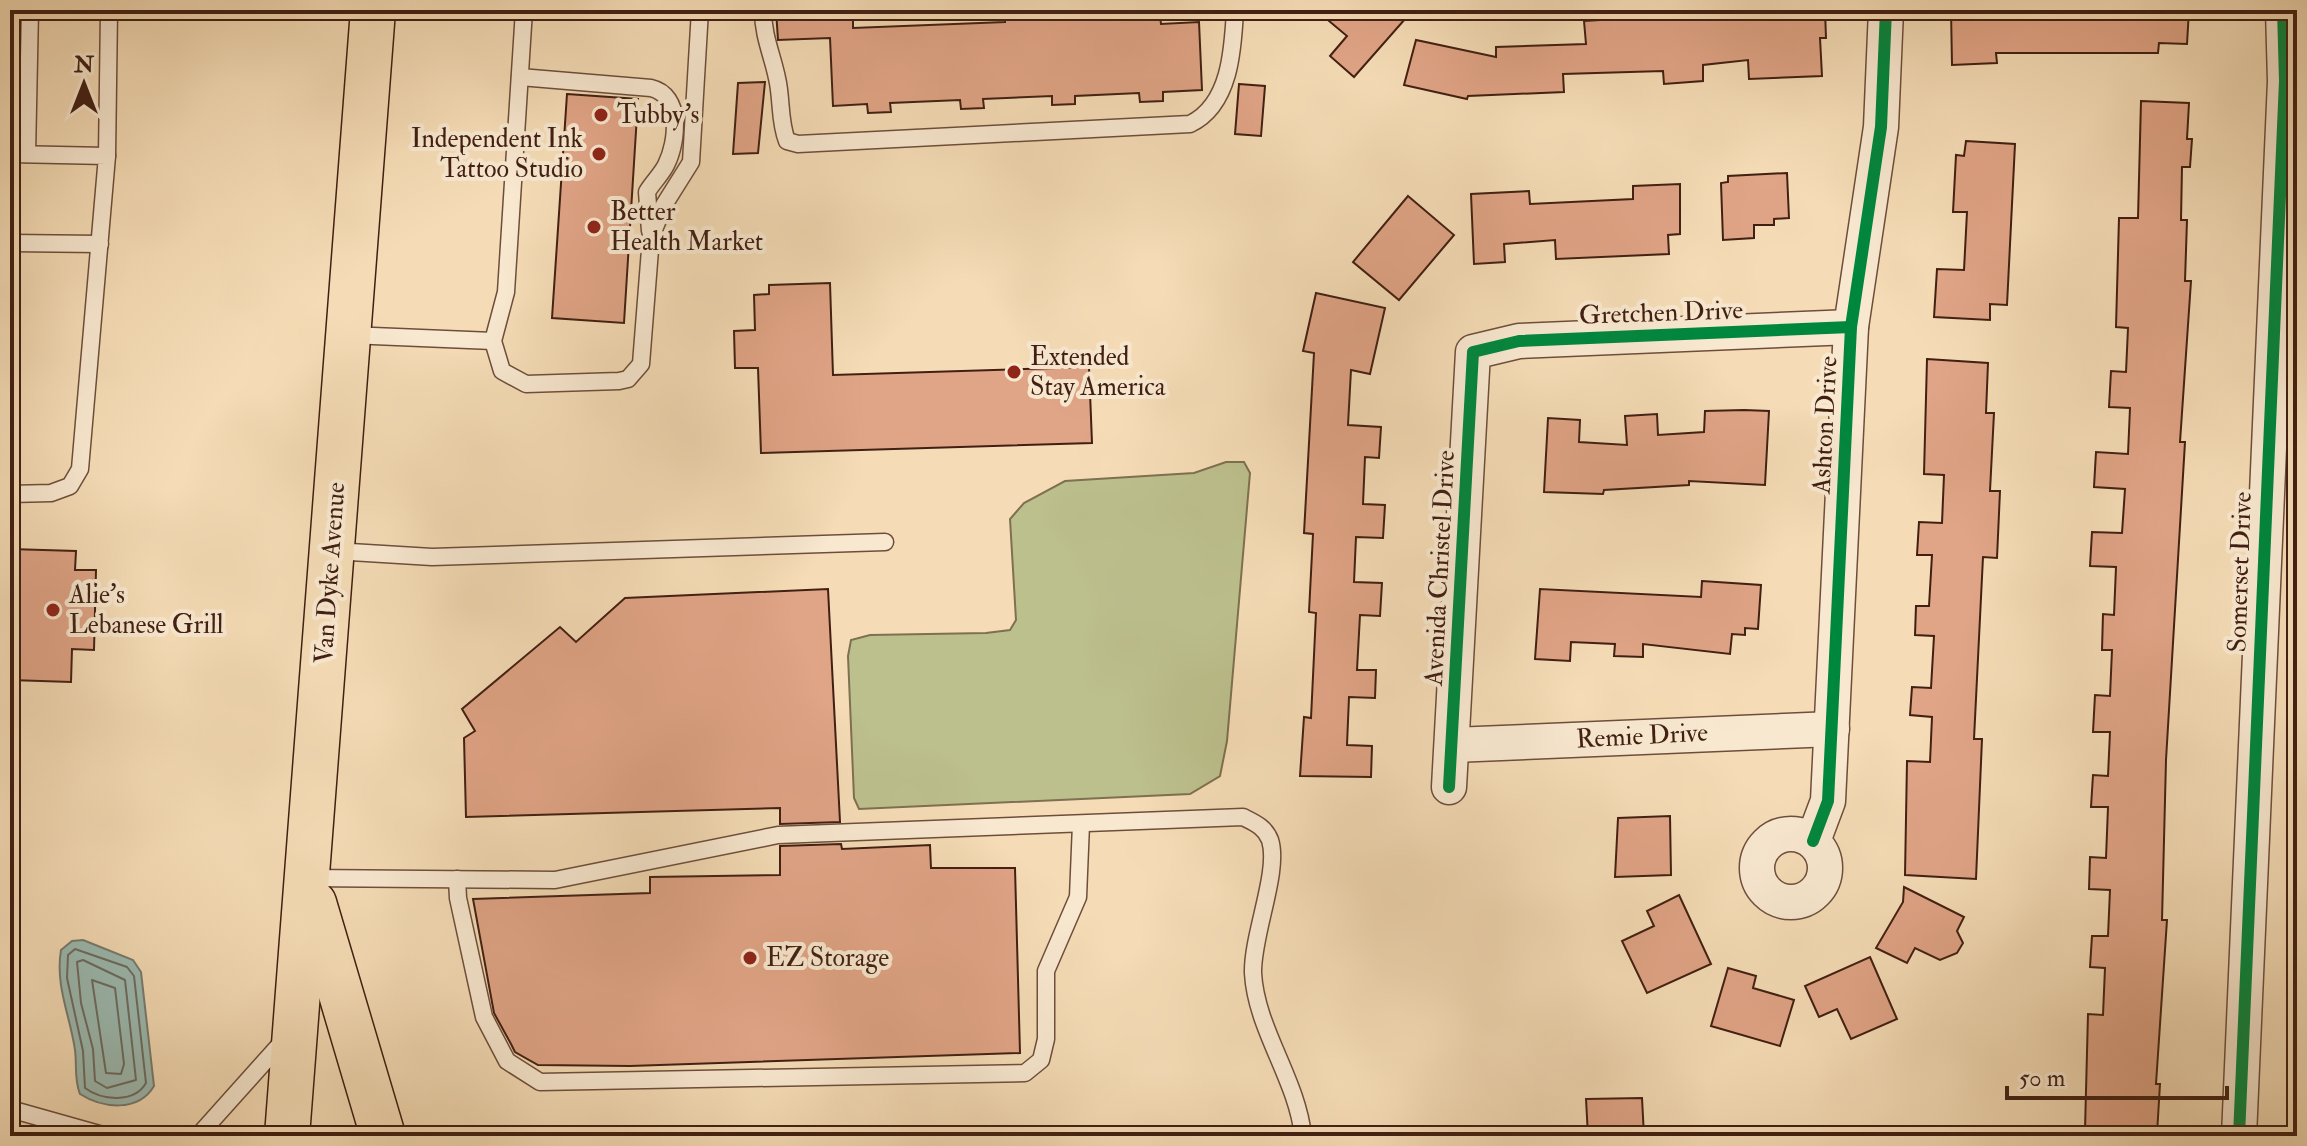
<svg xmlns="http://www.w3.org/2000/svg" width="2307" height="1146" viewBox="0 0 2307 1146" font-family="'IM FELL Double Pica',serif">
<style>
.green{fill:#bcc08d;stroke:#7e7050;stroke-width:2}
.water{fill:#9cbbb2;stroke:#787d72;stroke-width:2}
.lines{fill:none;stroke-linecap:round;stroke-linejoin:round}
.shore{stroke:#6e6d62;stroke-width:2}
.building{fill:#e0a486;stroke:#411f12;stroke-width:2}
.lane-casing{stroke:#6e4e3b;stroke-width:19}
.street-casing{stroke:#6e4e3b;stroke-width:37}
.primary-casing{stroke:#411f12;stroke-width:47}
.lane{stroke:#f8e8d0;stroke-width:16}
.street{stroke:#f8e8d0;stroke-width:34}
.primary{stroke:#f5dcb6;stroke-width:44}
.cycleway-casing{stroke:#f8e8d0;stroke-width:17}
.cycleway{stroke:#00873e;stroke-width:12}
.poi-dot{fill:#8f2418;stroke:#f8e8d0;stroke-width:3}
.labels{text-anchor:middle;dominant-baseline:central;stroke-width:8;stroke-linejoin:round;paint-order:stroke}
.poi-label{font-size:26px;fill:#411f12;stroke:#f8e8d0;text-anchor:start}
.street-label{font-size:26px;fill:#411f12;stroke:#f8e8d0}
</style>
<rect width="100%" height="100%" fill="#f5dcb6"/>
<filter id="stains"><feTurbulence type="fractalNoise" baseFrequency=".0025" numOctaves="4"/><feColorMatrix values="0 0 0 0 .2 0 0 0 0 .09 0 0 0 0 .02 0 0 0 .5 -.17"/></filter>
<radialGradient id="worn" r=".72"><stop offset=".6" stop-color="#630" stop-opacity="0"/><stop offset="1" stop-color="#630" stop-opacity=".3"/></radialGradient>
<polygon class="green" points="1226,462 1244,462 1250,473 1227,741 1220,776 1190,794 859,809 854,798 848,656 851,640 870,635 986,633 1010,630 1016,620 1010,519 1024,503 1065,481 1194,473"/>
<path class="water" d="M83 940 133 960 141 972 154 1086C138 1113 102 1108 80 1094 74 1080 77 1065 75 1050 70 1015 55 986 61 950L72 941Z"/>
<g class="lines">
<g class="shore">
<path d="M75 949 127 967 134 976 146 1083C134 1104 101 1100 85 1088L83 1051 67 978 68 955Z"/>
<polygon points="83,960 125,980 136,1080 107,1088 95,1081 93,1049 81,1003 77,962"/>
<polygon points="92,980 115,988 124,1064 121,1074 106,1073"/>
</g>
</g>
<g class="building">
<polygon points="776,10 853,10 853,28 1005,22 1005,10 1123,10 1123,17 1160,16 1161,24 1199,22 1202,90 1163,92 1163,101 1140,102 1139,93 1075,96 1075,104 1052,105 1052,96 983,99 984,108 961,109 960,100 890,103 891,112 868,113 867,104 833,106 830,38 778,40"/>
<polygon points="1316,10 1413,10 1354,77 1330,56 1347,36"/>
<polygon points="1761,10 1825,10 1826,38 1820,38 1822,76 1749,79 1748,60 1703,65 1703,81 1664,84 1663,71 1563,74 1564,92 1468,96 1467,99 1404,85 1416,40 1496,57 1496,47 1586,44 1584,21"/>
<polygon points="1951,10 2189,10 2187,44 2159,43 2158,53 1996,53 1997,63 1952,65"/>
<polygon points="765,82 758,153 733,154 738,83"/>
<polygon points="1239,84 1265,86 1261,136 1235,134"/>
<polygon points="567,94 638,99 624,323 552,318"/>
<polygon points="2141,101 2189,103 2187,139 2192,139 2190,167 2182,167 2181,220 2187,220 2185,281 2191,281 2180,442 2185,442 2166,760 2162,920 2167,920 2156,1084 2160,1084 2157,1134 2085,1130 2088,1014 2103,1015 2105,968 2090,967 2092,936 2108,936 2110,890 2089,889 2090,857 2106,858 2108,807 2091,807 2093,775 2108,776 2110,732 2093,732 2095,695 2110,696 2112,650 2102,650 2103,614 2114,615 2116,567 2090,566 2092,532 2122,533 2125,489 2094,487 2096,452 2128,454 2130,408 2109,407 2111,371 2126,372 2128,328 2116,327 2119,218 2138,218"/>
<polygon points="1966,141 2015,144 2007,305 1990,304 1990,320 1934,317 1937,269 1964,270 1967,212 1953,212 1956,155 1964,156"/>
<polygon points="1787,173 1789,218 1774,219 1774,225 1754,225 1754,238 1723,240 1721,183 1728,182 1728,176"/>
<polygon points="1680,184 1680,234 1668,235 1669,254 1556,259 1555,240 1504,244 1505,262 1474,264 1471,194 1529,191 1530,204 1633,199 1633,186"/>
<polygon points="1408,196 1454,235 1399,300 1353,262"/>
<polygon points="830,283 833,375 1089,367 1092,443 761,453 758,368 735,368 734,331 755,330 754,295 769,294 769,285"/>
<polygon points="1316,293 1385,308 1370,374 1351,370 1348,425 1381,427 1379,458 1365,457 1363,504 1385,505 1383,538 1356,537 1354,582 1382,583 1380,616 1360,615 1357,670 1376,670 1375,698 1349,697 1347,745 1372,746 1371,777 1300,776 1304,717 1311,718 1316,613 1309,612 1313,534 1304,533 1314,353 1303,351"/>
<polygon points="1927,359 1988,363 1986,413 1994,413 1990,491 2000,491 1997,558 1983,557 1974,739 1982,739 1976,879 1905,875 1907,761 1930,762 1932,717 1910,715 1912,687 1931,688 1934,636 1915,635 1916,606 1929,606 1932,555 1917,555 1919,522 1942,523 1944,475 1924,474"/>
<polygon points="1744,410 1769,411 1765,485 1689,481 1689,485 1604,490 1603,494 1544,492 1548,418 1580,420 1579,442 1627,445 1625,416 1657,414 1658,435 1704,432 1705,411"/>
<polygon points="10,549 76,551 75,570 96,570 94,650 72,649 71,682 10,680"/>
<polygon points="1702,581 1761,585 1758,629 1745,628 1745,635 1732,634 1730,654 1643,644 1643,657 1614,656 1615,644 1571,642 1570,661 1535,659 1540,589 1701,597"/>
<polygon points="828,589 840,822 780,824 780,808 466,817 464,738 475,731 462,709 560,627 576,642 625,598"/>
<polygon points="1670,816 1671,875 1615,877 1618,818"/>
<polygon points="841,844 842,849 930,845 931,868 1015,868 1020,1053 630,1066 538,1065 515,1052 511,1044 494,1013 473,899 650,893 650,877 780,875 780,846"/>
<polygon points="1904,887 1964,917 1957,931 1963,943 1957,953 1940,960 1915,948 1907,963 1876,948 1903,902"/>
<polygon points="1679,895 1711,964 1647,993 1622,941 1654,926 1647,911"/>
<polygon points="1870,957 1897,1019 1851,1039 1837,1009 1819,1017 1805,986"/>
<polygon points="1728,968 1756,976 1753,988 1794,1000 1780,1046 1711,1026"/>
<polygon points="1642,1098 1644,1136 1588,1136 1586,1099"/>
</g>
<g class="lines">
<defs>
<g id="lane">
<polyline points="524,10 506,292 493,341 502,371 526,384 619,381 628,379 641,364 651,237 664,205 691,162 700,10"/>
<path d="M763 10C763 36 772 54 777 78 782 99 779 121 787 141L798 144 1190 124C1230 105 1233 50 1235 10"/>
<path d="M520 77 651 88C682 95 678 141 666 165 661 175 652 183 647 192L650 231"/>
<polyline points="10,154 107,156 80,469 70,486 51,493 10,494"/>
<polyline points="27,154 30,10"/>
<polyline points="107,156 109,10"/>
<polyline points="10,243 100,244"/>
<polyline points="349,335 493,341"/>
<polyline points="334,551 432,557 885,542"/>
<path d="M308 878 555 880 778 835 1243 817C1255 823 1265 827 1270 840 1280 871 1252 935 1253 973 1256 1029 1297 1079 1303 1136"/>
<polyline points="457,879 458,898 484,1017 507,1061 540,1082 1025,1073 1041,1060 1046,1039 1046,971 1078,897 1081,824"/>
<polyline points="10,1109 106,1136"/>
<polyline points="198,1136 284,1040"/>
</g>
<g id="street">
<polyline points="1453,745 1832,729"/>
<polyline points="1449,787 1473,352 1519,341 1851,327"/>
<circle cx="1791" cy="868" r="34"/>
<polyline points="1813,841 1828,801 1851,327 1881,127 1886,10"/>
<polyline points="2239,1136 2285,81 2283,10"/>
</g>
<g id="primary">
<polyline points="314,903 383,1136"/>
<polyline points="287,1136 373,10"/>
</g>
</defs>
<use href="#lane" class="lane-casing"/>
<use href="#street" class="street-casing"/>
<use href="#primary" class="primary-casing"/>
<use href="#lane" class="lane"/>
<use href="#street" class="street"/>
<use href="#primary" class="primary"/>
<defs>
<g id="cycleway">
<polyline points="1449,787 1473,352 1519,341 1851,327"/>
<polyline points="1813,841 1828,801 1851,327 1881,127 1886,10"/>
<polyline points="2239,1136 2285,81 2283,10"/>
</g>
</defs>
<use href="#cycleway" class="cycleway-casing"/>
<use href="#cycleway" class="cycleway"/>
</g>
<g class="poi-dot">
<circle cx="601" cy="115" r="8"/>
<circle cx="599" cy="154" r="8"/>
<circle cx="594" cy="227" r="8"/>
<circle cx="1014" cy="372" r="8"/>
<circle cx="53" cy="610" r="8"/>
<circle cx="750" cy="958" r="8"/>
</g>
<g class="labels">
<g class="poi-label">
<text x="617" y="115">Tubby's</text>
<text x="583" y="139" text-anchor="end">Independent Ink<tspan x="583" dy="30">Tattoo Studio</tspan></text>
<text x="610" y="212">Better<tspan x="610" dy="30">Health Market</tspan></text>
<text x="1030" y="357">Extended<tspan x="1030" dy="30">Stay America</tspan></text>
<text x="69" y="595">Alie's<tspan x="69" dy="30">Lebanese Grill</tspan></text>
<text x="766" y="958">EZ Storage</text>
</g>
<g class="street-label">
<text transform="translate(1661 313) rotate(-2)">Gretchen Drive</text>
<text transform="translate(1825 425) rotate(-87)">Ashton Drive</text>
<text transform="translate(1440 568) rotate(-87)">Avenida Christel Drive</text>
<text transform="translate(2240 572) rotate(-88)">Somerset Drive</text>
<text transform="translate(330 573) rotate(-86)">Van Dyke Avenue</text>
<text transform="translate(1642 736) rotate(-3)">Remie Drive</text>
</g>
</g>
<rect width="2307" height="1146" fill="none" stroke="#f5dcb6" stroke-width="40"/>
<rect x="12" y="12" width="2283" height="1122" fill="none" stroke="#411f12" stroke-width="4"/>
<rect x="20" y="20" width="2267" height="1106" fill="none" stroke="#411f12" stroke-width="2"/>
<g transform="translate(84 84)" stroke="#f8e8d0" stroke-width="6" paint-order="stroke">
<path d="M0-6L14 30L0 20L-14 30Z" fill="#411f12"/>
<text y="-12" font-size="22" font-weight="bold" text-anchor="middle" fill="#411f12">N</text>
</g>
<path d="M2007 1086v12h220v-12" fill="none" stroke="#411f12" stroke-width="4"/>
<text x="2019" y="1086" font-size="24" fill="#411f12" stroke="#f8e8d0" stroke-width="6" paint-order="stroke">50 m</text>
<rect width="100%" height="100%" filter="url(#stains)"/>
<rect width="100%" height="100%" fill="url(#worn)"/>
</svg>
